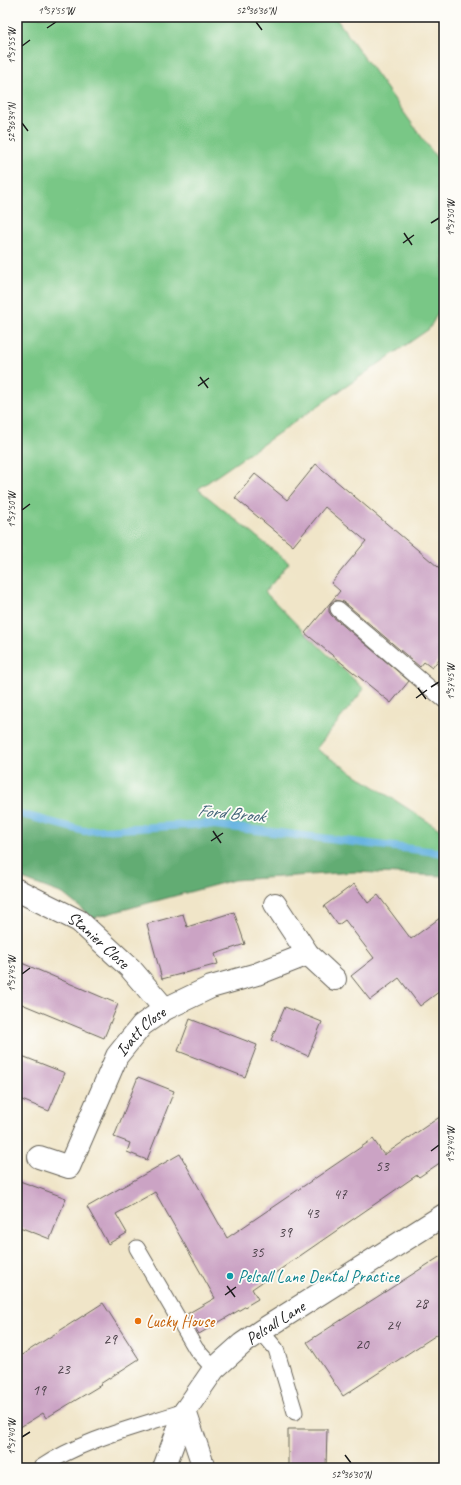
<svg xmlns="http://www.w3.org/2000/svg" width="461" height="1485" viewBox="0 0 461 1485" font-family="Caveat,sans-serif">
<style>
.green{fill:#79c786;stroke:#4a7251}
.forest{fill:#62ac73;stroke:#3f6448}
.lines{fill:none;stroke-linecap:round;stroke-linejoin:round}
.stream{stroke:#68b4e1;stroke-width:8}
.building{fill:#cba3c4}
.service-casing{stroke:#666258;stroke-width:17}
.minor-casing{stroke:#666258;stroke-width:24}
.secondary-casing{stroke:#666258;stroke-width:24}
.service{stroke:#fff;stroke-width:15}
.minor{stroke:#fff;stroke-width:22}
.secondary{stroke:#fff;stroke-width:22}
.ticks{fill:none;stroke:#1c1c1c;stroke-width:1.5}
.culture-dot{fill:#0f9aa8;stroke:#fdfcf7;stroke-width:1.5}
.food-dot{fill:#e8710a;stroke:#fdfcf7;stroke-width:1.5}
.labels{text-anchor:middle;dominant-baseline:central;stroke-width:3.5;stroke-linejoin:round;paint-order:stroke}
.number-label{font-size:15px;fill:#483e46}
.street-label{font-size:17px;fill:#1c1c1c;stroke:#fdfcf7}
.culture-label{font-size:17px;fill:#0d838f;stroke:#fdfcf7;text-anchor:start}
.food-label{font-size:17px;fill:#c56008;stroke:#fdfcf7;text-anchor:start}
.water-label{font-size:18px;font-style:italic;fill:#3e6075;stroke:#fdfcf7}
.neatline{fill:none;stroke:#1c1c1c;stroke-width:1.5}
.ticks-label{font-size:10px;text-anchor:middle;fill:#1c1c1c}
</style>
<rect width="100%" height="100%" fill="#fdfcf7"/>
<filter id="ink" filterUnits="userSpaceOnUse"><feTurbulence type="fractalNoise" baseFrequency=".025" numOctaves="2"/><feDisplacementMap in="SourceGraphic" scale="8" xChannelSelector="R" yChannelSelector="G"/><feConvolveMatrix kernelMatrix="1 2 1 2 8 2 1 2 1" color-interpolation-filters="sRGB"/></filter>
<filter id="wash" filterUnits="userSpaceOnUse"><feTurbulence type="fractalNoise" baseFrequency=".012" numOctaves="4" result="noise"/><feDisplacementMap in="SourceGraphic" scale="16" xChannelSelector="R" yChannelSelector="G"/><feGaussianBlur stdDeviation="0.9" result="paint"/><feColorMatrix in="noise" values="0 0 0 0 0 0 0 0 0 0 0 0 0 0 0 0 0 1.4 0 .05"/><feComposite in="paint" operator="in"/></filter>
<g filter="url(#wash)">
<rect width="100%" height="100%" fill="#f0e5c8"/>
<polygon class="green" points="17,17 335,17 444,168 444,302 429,329 198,489 289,563 265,592 305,633 364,689 316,749 444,832 444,853 206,824 202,821 84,831 17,813"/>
<polygon class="forest" points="17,813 84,831 206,824 444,853 444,876 355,872 234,880 93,918 63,894 17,877"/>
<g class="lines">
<polyline class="stream" points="17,813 84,831 206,824 444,853"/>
</g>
<g id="blocks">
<g class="building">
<polygon points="316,464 444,572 444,653 432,668 424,662 420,667 344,602 335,600 331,603 329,607 329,612 332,616 409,681 391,703 305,633 340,591 331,583 366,541 325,507 293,546 235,498 255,474 287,500"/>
<polygon points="354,884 368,903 378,895 411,939 444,915 444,988 420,1006 399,978 370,1000 351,976 374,958 345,920 338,925 324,906"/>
<polygon points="234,912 245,944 215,954 218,964 162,979 147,924 183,914 187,927"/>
<polygon points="17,961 118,1004 104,1038 17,1002"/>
<polygon points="285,1007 322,1022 308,1056 271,1040"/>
<polygon points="190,1019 257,1045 245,1077 178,1051"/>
<polygon points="17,1054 65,1073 49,1111 17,1098"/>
<polygon points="138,1077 174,1091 147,1160 127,1152 130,1143 114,1137"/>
<polygon points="444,1114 444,1160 419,1177 417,1175 252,1289 258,1299 199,1334 187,1314 215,1298 155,1192 116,1214 127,1233 108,1244 87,1207 180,1154 227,1238 373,1139 384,1155"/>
<polygon points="17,1180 66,1198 50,1239 17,1226"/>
<polygon points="444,1254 444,1330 343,1396 307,1342"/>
<polygon points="103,1303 139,1359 100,1384 101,1385 46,1418 43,1413 17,1429 17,1358"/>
<polygon points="288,1429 327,1429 326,1468 288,1468"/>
</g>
</g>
</g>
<g filter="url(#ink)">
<use href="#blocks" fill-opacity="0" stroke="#666258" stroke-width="1"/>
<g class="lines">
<defs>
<g id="service">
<polyline points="338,609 444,700"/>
<polyline points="137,1248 196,1349 214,1369"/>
<polyline points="261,1331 276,1349 295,1412"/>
<path d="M40 1468C83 1439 136 1427 185 1411"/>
</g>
<g id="minor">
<path id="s1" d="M17 890 79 921 130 968 165 1009"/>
<polyline points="275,904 308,954 335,979"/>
<path id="s2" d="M39 1157 69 1167 117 1056 142 1025 165 1009 211 987 257 974 308 954"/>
</g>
<g id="secondary">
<polyline points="185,1411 204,1468"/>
<path id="s3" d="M164 1468 185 1411 214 1369 242 1344 261 1331 444 1215"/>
</g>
</defs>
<use href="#service" class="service-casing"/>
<use href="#minor" class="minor-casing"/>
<use href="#secondary" class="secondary-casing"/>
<use href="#service" class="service"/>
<use href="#minor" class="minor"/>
<use href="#secondary" class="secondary"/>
</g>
</g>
<path class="ticks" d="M256 22 262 30M47 28 56 22M22 46 30 40M22 123 28 131M431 223 439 218M404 233 412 245M403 243 414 235M200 377 208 388M198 386 209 378M22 510 30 504M431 687 439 682M418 688 426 699M416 698 427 690M213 831 221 843M211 841 223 833M22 974 30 968M431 1151 439 1145M227 1286 235 1297M225 1295 236 1287M22 1437 30 1432M345 1455 351 1463"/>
<circle class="culture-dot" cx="230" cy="1276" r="4"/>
<circle class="food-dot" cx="138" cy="1321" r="4"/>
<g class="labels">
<g class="number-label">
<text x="382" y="1166">53</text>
<text x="340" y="1194">47</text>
<text x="312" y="1213">43</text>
<text x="285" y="1232">39</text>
<text x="257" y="1252">35</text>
<text x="421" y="1303">28</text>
<text x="393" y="1325">24</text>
<text x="110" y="1339">29</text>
<text x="362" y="1344">20</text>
<text x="63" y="1369">23</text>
<text x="39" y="1390">19</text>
</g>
<g class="street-label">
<text stroke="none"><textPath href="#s1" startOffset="96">Stanier Close</textPath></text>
<text stroke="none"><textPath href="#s2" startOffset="187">Ivatt Close</textPath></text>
<text stroke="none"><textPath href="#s3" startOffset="189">Pelsall Lane</textPath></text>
</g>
<g class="culture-label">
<text x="238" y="1276">Pelsall Lane Dental Practice</text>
</g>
<g class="food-label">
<text x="146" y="1321">Lucky House</text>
</g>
<g class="water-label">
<text transform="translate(231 813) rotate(5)">Ford Brook</text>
</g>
</g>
<rect width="461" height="1485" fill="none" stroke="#fdfcf7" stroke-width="44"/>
<rect x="22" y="22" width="417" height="1441" class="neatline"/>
<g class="ticks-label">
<text x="56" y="14">1°57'55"W</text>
<text x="256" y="14">52°36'36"N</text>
<text transform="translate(11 46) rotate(-90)" y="4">1°57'55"W</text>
<text transform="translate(11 123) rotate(-90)" y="4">52°36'34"N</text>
<text transform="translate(450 218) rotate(-90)" y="4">1°57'50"W</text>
<text transform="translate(11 510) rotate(-90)" y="4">1°57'50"W</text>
<text transform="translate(450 682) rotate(-90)" y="4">1°57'45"W</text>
<text transform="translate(11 974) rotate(-90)" y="4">1°57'45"W</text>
<text transform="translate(450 1145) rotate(-90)" y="4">1°57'40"W</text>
<text transform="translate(11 1437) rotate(-90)" y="4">1°57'40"W</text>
<text x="351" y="1478">52°36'30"N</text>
</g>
</svg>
